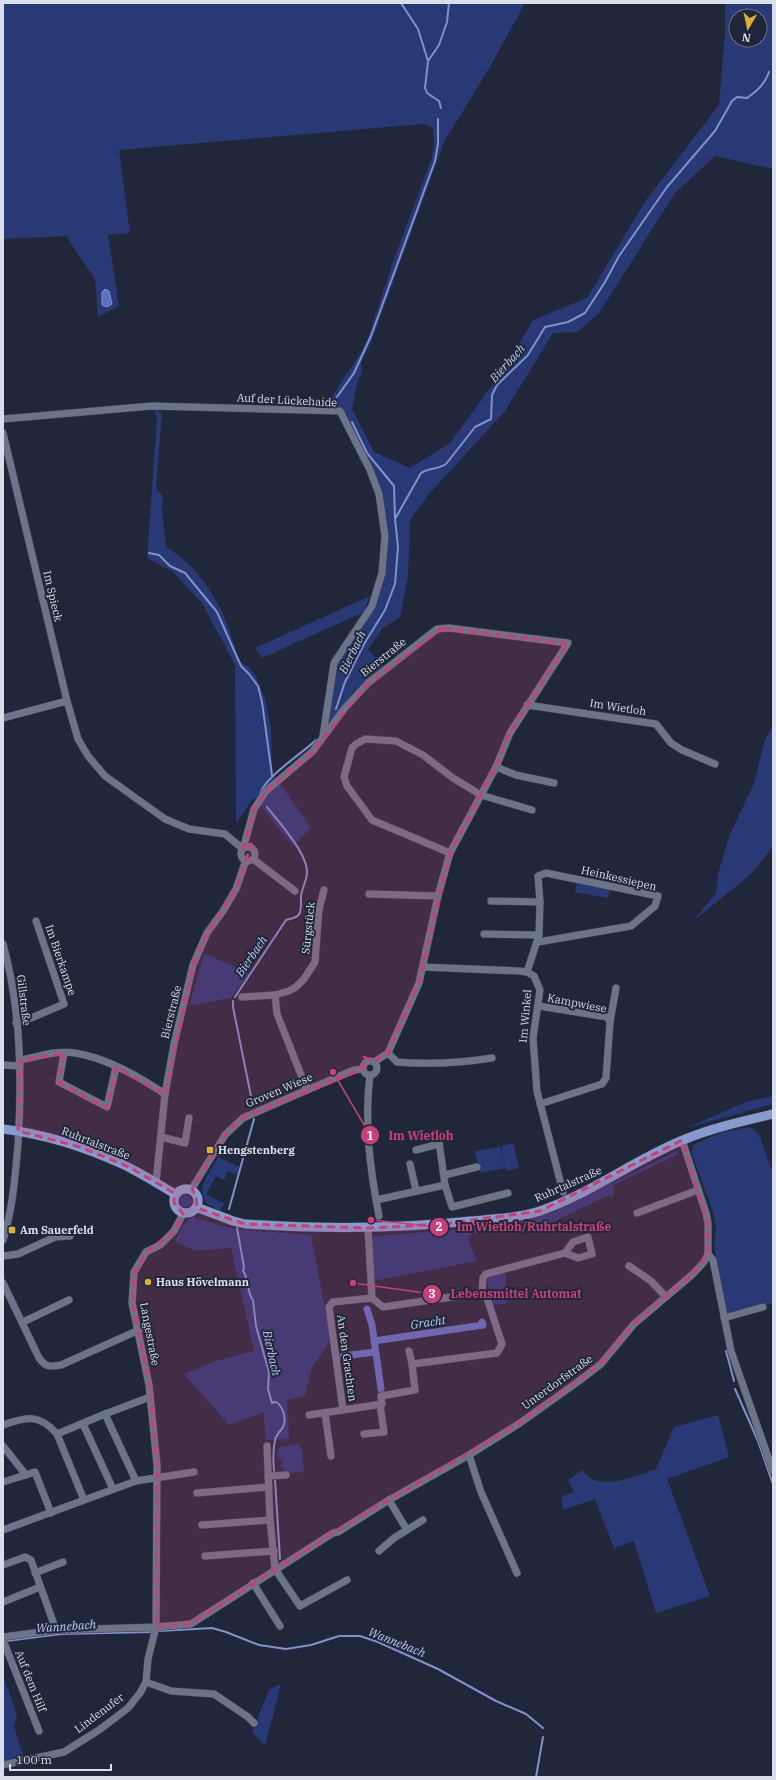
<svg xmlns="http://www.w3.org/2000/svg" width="776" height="1780" viewBox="0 0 776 1780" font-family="'IBM Plex Serif',serif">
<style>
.green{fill:#293975;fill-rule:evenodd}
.water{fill:#5a71bc;stroke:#8092ca}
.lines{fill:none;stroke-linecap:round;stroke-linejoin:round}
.stream{stroke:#8092ca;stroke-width:2}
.canal{stroke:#5a71bc;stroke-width:7}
.minor-casing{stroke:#3d4151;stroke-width:8}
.major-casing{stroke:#3d4151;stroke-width:10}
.minor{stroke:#6c748a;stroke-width:7}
.major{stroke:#889bcf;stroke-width:9}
.marked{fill:#c74078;fill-opacity:0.2;stroke:#c74078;stroke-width:3;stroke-dasharray:8 5;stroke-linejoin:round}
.poi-dot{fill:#dcb233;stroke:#21273a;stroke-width:1.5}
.labels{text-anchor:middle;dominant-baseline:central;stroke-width:4;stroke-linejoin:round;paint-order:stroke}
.street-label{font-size:11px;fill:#dadeeb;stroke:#21273a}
.poi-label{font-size:11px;font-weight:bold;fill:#dadeeb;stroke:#21273a;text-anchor:start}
.water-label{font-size:12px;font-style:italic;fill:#bac9f2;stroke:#21273a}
.leader{fill:none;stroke:#c74078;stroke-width:1.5}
.callout-dot{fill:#c74078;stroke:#21273a;stroke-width:1.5}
.mark-label{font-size:12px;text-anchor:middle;font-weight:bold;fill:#fff}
.callout-label{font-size:12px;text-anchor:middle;font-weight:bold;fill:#c74078;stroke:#21273a;stroke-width:4;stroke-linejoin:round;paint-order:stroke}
</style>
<rect width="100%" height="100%" fill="#21273a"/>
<g class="green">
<path d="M3 3H525L490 67 444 142 372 340 361 363 362 372 357 383 352 409 374 452 410 468 450 443 503 370 533 320 587 298 646 200 719 105 725 34V3H773V169L715 156 675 193 599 313 577 332 553 333 505 411 428 495 410 520 408 577 400 617 383 628 368 649 382 666 354 691 331 721 327 718 336 664 375 607 383 574 382 495 346 418 336 406 328 403 360 354 369 335 393 262 431 160 434 147 433 128 423 124 119 150 130 233 108 235 119 306 98 317 95 279 66 236 3 239ZM736 16H760V40H736Z"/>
<path d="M155 411 162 413 156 487 163 497 162 511 166 547C208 573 227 615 239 662L248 666 256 676 266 702 271 728 272 772 311 828 293 846 254 797 236 823 235 665 202 603 173 572 147 558 157 419Z"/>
<polygon points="370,596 364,612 262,658 255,648"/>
<polygon points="773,726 773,846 758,866 745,879 693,921 716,893 718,874 730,834 754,784 765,739"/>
<polygon points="577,882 610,888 608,898 575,892"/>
<polygon points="204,953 249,973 231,998 189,1006"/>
<polygon points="773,1096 773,1104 686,1128 749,1101"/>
<polygon points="749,1127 755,1130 759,1135 773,1174 773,1303 730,1315 727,1313 714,1248 716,1227 713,1212 691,1151 694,1149 692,1145 723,1132"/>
<polygon points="513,1143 519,1168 507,1171 506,1168 480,1173 475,1151 500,1147 505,1167 501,1146"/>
<polygon points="677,1151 678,1154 614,1185 613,1198 609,1195 553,1222 532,1228 471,1234 468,1239 477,1261 373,1281 371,1239 374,1236 451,1230 528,1220 555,1211"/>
<path d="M218 1157 240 1167 237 1175 228 1171 224 1180 216 1176 206 1194 224 1204 220 1211C188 1198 206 1179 218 1157Z"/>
<circle cx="186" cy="1201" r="6"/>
<polygon points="192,1217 234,1229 311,1235 331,1339 312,1368 305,1396 287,1400 289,1439 265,1440 264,1412 229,1425 184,1374 216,1361 254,1351 231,1248 195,1251 175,1241 183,1225"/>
<polygon points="503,1273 506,1274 506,1290 509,1299 505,1304 492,1305 487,1280 489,1277"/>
<path d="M718 1415 729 1457 667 1479 710 1596 656 1613 634 1541 614 1548 595 1499 563 1510 561 1497 574 1492 568 1480 583 1470C585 1473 589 1477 592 1479 611 1487 638 1476 656 1469L674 1427Z"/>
<polygon points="297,1444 302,1449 304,1470 302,1472 287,1473 280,1466 283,1463 281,1459 278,1459 277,1450 280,1447"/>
<polygon points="3,1676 17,1715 14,1727 26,1764 3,1769"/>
<polygon points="281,1684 265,1746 252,1732 269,1690"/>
</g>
<polygon class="water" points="105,289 109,291 112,304 107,307 102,305 102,292"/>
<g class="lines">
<g class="stream">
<polyline points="401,3 418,29 428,61"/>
<polyline points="441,108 439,101 427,93 425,88 428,61 439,45 447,22 449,3"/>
<polyline points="337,397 354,373 371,336 435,161 438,144 438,119"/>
<polyline points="352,422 367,453 394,486 395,518"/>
<polyline points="149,553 159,555 170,566 185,573 217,612 241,666 249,674 258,686 262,702 272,775"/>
<path d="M336 709 345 682 364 644 385 610 395 584 398 547 395 519 421 473C429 468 439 469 446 464L475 427 491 419 492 395 497 385 528 355 545 327 568 322 585 313 605 282 619 256 667 187 715 131 732 101 737 97 747 98C757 91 765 84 769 72"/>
<path d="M260 796C261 779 303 753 316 740"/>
<path d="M235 997 286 920C302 917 301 913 301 899 300 891 307 882 307 872 307 853 279 822 267 807"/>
<polyline points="233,1001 233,1007 253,1106"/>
<polyline points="229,1209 254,1119"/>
<path d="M237 1228 244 1267 243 1271C249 1278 247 1294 253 1300L256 1326 269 1372 268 1389 272 1403 276 1402C283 1406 287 1419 283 1427 281 1431 276 1434 275 1440 273 1450 273 1460 274 1471"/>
<polyline points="726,1351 734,1381"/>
<polyline points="735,1389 758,1441 773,1484"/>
<polyline points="275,1480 280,1559"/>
<polyline points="159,1631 212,1628 226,1632 259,1645 286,1649 311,1645 339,1636 360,1636 378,1642 438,1669 496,1701 526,1714 543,1728"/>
<polyline points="6,1641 61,1634 152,1632"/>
<polyline points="536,1777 543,1737"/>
</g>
<g class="canal">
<polyline points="367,1309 372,1325 381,1389"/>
<polyline points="374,1341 483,1325 482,1322"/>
<polyline points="343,1356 375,1352"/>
</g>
<defs>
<g id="minor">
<polyline points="3,419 152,406 340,411 370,470 379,494 385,536 382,573 372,606 334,663 323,736"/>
<polyline points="3,433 67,701 78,739 88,756 105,776 165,819 189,829 225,834 243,849 254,809 266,791 313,751 344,709 368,683 437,629 449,628 568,643 510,733 496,767 450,853 438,896 419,983 388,1053 374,1062"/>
<polyline points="527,705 656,724 671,743 682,750 715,764"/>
<polyline points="3,718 67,701"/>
<polyline points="496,767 516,775 554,783"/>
<circle cx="248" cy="854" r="7"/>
<polyline points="450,853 372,820 347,786 344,777 352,748 356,744 365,739 396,741 423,755 453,778 481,795 532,810"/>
<polyline points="253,859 295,891"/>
<polyline points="369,894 438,896"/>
<polyline points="491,901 540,902"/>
<polyline points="484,934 539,935"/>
<path d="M3 944C21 1009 22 1078 18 1144 15 1177 13 1208 3 1240"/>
<polyline points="423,967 519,971 527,972 534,976 540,990 533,1038 537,1091 563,1192"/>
<polyline points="527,972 539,935 540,902 538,876 546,873 658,896 655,906 631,926 538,942"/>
<polyline points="275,995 277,1014 307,1090"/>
<polyline points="242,997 275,995 289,991 296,987 304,979 315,962 319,909 324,890"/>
<polyline points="539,1006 607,1017 610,1022 606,1078 602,1084 540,1104"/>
<polyline points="610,1022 616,988"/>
<polyline points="16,1023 24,1021 64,1004 36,921"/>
<polyline points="64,1053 59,1082 107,1107 116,1067"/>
<path d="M388 1053 397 1062C429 1065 460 1063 492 1058"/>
<path d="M20 1060C37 1057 57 1050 75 1053 107 1058 138 1076 165 1094"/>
<circle cx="370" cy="1068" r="7"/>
<polyline points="3,1065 20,1066"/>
<path d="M370 1075C364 1123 370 1169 379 1216"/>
<polyline points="438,1134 445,1185"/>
<polyline points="161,1137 185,1143 189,1118"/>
<polyline points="416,1150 439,1144"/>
<polyline points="410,1164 416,1190"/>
<polyline points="445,1175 477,1167"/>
<polyline points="156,1182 165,1094 174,1044 193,965 207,933 223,911 236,889 246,860"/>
<polyline points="191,1190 225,1135 243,1118 307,1090 354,1070 363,1069"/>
<polyline points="376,1200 445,1185 452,1207 508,1193"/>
<polyline points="637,1213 698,1190"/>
<polyline points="368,1228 372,1298 383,1307 479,1293 487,1298 502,1344 497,1353 412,1364 415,1390 381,1396 382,1404 343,1410 329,1307 333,1302 372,1298"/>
<polyline points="708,1254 713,1260 731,1351 773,1471"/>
<polyline points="3,1256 18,1254 55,1237 70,1236"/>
<polyline points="629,1266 651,1281 666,1297"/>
<path d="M3 1283 39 1358C45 1367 51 1367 61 1365L139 1330"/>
<polyline points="482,1294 483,1278 486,1274 565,1253 578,1258 592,1254 588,1237 573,1242 565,1253"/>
<polyline points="724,1318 763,1307"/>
<polyline points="23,1322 69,1300"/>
<polyline points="409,1351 412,1364"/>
<polyline points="325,1413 331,1456"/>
<polyline points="309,1415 343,1410"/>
<polyline points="83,1424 113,1489"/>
<path d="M3 1425C26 1417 39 1413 57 1434L84 1500"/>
<polyline points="57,1434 105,1414"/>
<polyline points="364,1434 384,1432 380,1405"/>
<polyline points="3,1446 26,1475"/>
<polyline points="267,1446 270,1520 275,1569 300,1606 347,1580"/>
<polyline points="469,1455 481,1492 517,1573"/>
<polyline points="268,1476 286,1475"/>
<polyline points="136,1481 105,1414 150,1397"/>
<polyline points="3,1482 35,1472 51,1513"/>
<polyline points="197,1493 269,1487"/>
<polyline points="389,1500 407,1530"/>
<polyline points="202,1525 270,1520"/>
<polyline points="3,1530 136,1481 194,1472"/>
<polyline points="379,1551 394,1538 423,1520"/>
<polyline points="205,1556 274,1551"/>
<polyline points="3,1565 25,1557 31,1560 56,1630"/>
<polyline points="35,1573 63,1562"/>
<polyline points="253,1583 280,1626"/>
<polyline points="3,1602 40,1587"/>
<polyline points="3,1637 56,1630 156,1627 191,1624 333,1533 338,1532 389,1500 469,1455 520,1423 579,1381 601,1364 634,1324 693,1274 704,1262 708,1254 708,1223 706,1213 682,1140"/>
<polyline points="3,1640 39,1731"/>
<polyline points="146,1682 171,1691 214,1694 248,1717 254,1723"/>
<polyline points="3,1765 64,1752 99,1730 128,1708 140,1693 146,1682 148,1659 156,1627 157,1465 149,1385 132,1303 134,1272 146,1252 160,1245 174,1231 184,1212"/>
</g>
<g id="major">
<path d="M3 1129C44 1134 85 1147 122 1164 141 1173 158 1184 175 1194"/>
<circle cx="186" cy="1201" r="12"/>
<path d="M196 1207 233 1221 245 1224C320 1229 396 1229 471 1221 494 1219 518 1218 540 1211 590 1194 634 1160 683 1140 712 1128 743 1121 773 1114"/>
</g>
</defs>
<use href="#minor" class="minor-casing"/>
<use href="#major" class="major-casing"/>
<use href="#minor" class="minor"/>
<use href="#major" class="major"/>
</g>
<path class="marked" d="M443 628 568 643 510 733 496 767 450 853 419 983 388 1053 374 1062 364 1057 363 1069 243 1118 225 1135 192 1189 196 1196 197 1208 245 1224 368 1228 443 1224 540 1211 682 1140 708 1223V1254L693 1274 634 1324 601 1364 520 1423 333 1533 191 1624 156 1627 157 1465 149 1385 132 1303 134 1272 146 1252 174 1231 183 1214 174 1203V1193L129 1167 80 1147 18 1131 20 1060 64 1053 59 1082 107 1108 116 1067 165 1094 193 965 207 933 236 889 251 844 243 849 254 809 266 791 313 751 368 683Z"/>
<g class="poi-dot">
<rect x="206" y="1146" width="8" height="8" rx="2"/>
<rect x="8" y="1226" width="8" height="8" rx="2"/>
<circle cx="148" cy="1282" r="4"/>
</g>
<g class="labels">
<g class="street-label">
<text transform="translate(287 400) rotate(3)">Auf der Lückehaide</text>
<text transform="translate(53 596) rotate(77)">Im Spieck</text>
<text transform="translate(383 657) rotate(-39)">Bierstraße</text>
<text transform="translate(618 707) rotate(9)">Im Wietloh</text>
<text transform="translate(619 878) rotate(13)">Heinkessiepen</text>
<text transform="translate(308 928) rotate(-84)">Sürgstück</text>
<text transform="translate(61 960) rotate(71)">Im Bierkampe</text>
<text transform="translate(24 1000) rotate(83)">Gillstraße</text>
<text transform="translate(577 1003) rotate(11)">Kampwiese</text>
<text transform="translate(171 1012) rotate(-76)">Bierstraße</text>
<text transform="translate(525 1016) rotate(-85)">Im Winkel</text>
<text transform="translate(279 1090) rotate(-23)">Groven Wiese</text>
<text transform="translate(96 1143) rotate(21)">Ruhrtalstraße</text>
<text transform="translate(568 1184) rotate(-24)">Ruhrtalstraße</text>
<text transform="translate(150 1334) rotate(79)">Langestraße</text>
<text transform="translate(347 1358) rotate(82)">An den Grachten</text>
<text transform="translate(557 1382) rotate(-36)">Unterdorfstraße</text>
<text transform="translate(31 1681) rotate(68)">Auf dem Hilf</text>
<text transform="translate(99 1713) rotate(-37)">Lindenufer</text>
</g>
<g class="poi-label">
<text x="218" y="1150">Hengstenberg</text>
<text x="20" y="1230">Am Sauerfeld</text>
<text x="156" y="1282">Haus Hövelmann</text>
</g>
<g class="water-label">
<text transform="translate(507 363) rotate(-48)">Bierbach</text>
<text transform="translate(352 652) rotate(-64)">Bierbach</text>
<text transform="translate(251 956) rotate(-56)">Bierbach</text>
<text transform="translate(428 1322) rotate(-8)">Gracht</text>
<text transform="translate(272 1353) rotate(78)">Bierbach</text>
<text transform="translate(66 1626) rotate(-4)">Wannebach</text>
<text transform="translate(397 1642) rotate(22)">Wannebach</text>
</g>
</g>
<path class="leader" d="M333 1072L370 1135M371 1220L439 1227M353 1283L432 1294"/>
<g class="callout-dot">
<circle cx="333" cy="1072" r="4"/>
<circle cx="371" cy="1220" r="4"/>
<circle cx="353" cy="1283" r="4"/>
<circle cx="370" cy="1135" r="10"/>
<circle cx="439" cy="1227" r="10"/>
<circle cx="432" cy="1294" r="10"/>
</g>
<g class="mark-label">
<text x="370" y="1140">1</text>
<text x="439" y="1231">2</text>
<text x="432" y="1298">3</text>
</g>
<g class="callout-label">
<text x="421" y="1140">Im Wietloh</text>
<text x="534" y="1231">Im Wietloh/Ruhrtalstraße</text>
<text x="516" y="1298">Lebensmittel Automat</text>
</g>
<rect width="776" height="1780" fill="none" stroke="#dadeeb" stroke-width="8"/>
<g transform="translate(748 28) rotate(189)"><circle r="19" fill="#21273a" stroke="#6b7081"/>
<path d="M0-3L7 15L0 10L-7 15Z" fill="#dcb233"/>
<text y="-6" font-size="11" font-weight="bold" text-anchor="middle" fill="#dadeeb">N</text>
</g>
<path d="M10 1764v6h101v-6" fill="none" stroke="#dadeeb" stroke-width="2"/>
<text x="16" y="1764" font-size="12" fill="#dadeeb" stroke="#21273a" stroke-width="3" paint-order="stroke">100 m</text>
</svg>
